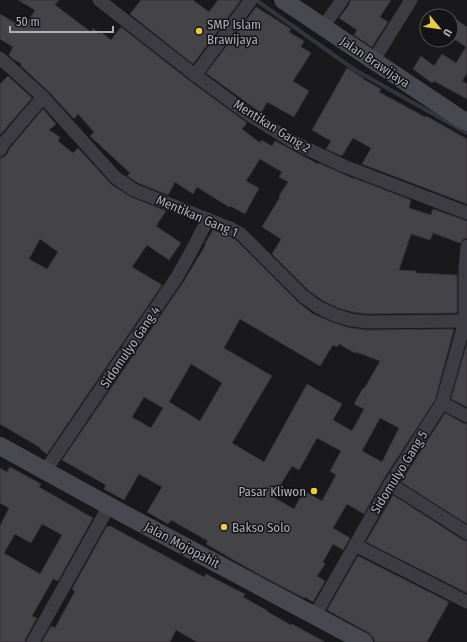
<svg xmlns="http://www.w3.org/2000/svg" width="467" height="642" viewBox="0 0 467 642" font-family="'Fira Sans Condensed',sans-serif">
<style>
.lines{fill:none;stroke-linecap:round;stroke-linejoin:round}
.stream{stroke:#2f363f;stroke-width:4}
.building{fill:#444348;stroke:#343337;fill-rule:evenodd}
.minor{stroke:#3c3c42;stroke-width:13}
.secondary{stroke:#484950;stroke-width:18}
.poi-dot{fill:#eacb42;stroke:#141416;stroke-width:1.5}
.labels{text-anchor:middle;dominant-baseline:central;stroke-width:3;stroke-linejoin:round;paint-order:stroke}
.poi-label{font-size:13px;fill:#acaeba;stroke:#141416;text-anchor:start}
.street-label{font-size:13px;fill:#acaeba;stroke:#141416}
</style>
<rect width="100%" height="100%" fill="#19191b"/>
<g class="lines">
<polyline class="stream" points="256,0 355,70 467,133"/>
</g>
<g class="building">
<polygon points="18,0 59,0 55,5 91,32 93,28 100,34 102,33 111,40 121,27 190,81 247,123 242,129 260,143 261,140 272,146 275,141 318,164 319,163 354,179 354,178 411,200 409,208 431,215 433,209 467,221 467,238 463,239 460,243 433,233 430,240 411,234 399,270 416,271 416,273 457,275 457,313 367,314 353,312 338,308 322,300 308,290 272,254 281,239 262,227 280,197 279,196 288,182 279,177 282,172 260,159 246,181 259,188 245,214 230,206 229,207 197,187 193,194 175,182 168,195 138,183 127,176 130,173 90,136 94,132 78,114 74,119 49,92 20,65 22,64 13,59 9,55 13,47 0,39 0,14 24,28 35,10"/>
<polygon points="141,0 193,0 209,12 218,0 241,0 193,64 130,14"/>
<polygon points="350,0 391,0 380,17 388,22 372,47 354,35 357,30 339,18 349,5"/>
<polygon points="256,7 291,29 289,32 304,41 301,47 311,53 293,81 309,91 294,117 267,102 261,113 206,73"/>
<polygon points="451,16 467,27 467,73 462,81 467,84 467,99 434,81 432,83 413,69 421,56 434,66 442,54 456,63 466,47 451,37"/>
<polygon points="347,68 363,78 363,79 381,89 379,92 425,117 426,116 467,139 467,204 362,164 371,148 353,138 342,156 326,149 331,141 312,130"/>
<polygon points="8,76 32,98 0,135 0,84"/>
<path d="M43 109 56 124 49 130 60 137 58 141 73 153 78 148 112 185 131 197 166 211 156 226 181 243 169 260 147 245 132 267 162 285 47 454 40 449 41 448 0 424V158L4 157 7 154 10 148ZM40 239 58 252 47 269 29 259Z"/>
<path d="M213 230 227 235 236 240 298 302 313 314 332 322 350 328 367 330 454 329 435 400 383 480 364 514 347 504 333 528 350 538 343 550 333 544 323 562 325 564 317 576 325 581 313 602 305 597 304 598 258 574 206 544 208 541 171 520 168 524 147 512 162 487 139 474 124 500 104 489 106 485 62 460 184 281 206 244 205 243ZM240 319 320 366 333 345 337 347 339 344 355 353 356 352 380 361 364 389 363 388 354 404 364 409 352 431 333 420 342 404 307 384 264 462 232 443 272 376 224 348ZM191 364 222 383 200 421 169 402ZM144 397 163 408 151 428 132 417ZM380 418 399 428 382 462 362 451ZM317 438 341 451 330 471 336 475 322 501 304 491 294 509 273 497 292 466 299 470Z"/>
<polygon points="467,343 467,407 451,399"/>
<polygon points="445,413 463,423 467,424 467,524 401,482"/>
<path d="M10 467 41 484 39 487 93 518 58 581 53 579 32 616 37 618 26 638 25 642H0V526L9 508 0 503V468L7 472ZM42 524 62 535 40 574 4 553 15 534 31 543Z"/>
<polygon points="393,495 463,540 467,541 467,593 366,542"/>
<polygon points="107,526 109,527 110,526 158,552 204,577 206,574 227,585 245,594 243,597 268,611 268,612 291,625 292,624 325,642 197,642 176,630 170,642 42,642 51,626 55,628 75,591 72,589"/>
<polygon points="358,556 449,602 427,642 375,642 373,637 369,633 327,610"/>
</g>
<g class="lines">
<g class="minor">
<polyline points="99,0 195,75 248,114 293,142 344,166 467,213"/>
<polyline points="323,27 342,0"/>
<polyline points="0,58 43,97 116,178 134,190 230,228 241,234 303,296 318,307 335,315 351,320 367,322 467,321"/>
<polyline points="373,61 411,0"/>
<polyline points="195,75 251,0"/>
<polyline points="0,150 3,144 43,97"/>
<polyline points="442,403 467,416"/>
<polyline points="45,471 177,277 192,250 208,219"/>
<polyline points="390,484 467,533"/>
<polyline points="355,545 467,602"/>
<polyline points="315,615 390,484 442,403 465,321 465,269 467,246"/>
<polyline points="33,642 109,506"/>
</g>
<g class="secondary">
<polyline points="283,0 461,119 467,122"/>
<polyline points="0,446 109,506 364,642"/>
</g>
</g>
<g class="poi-dot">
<circle cx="199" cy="31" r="4"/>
<circle cx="314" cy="491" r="4"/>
<circle cx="224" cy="527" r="4"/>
</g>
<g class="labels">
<g class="poi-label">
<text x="207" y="24">SMP Islam<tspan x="207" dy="15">Brawijaya</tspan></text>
<text x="306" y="491" text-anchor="end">Pasar Kliwon</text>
<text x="232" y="527">Bakso Solo</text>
</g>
<g class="street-label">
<text transform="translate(375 62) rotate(34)">Jalan Brawijaya</text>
<text transform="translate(272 126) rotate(32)">Mentikan Gang 2</text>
<text transform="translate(197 216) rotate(23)">Mentikan Gang 1</text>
<text transform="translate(130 347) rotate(-56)">Sidomulyo Gang 4</text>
<text transform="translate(399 472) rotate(-58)">Sidomulyo Gang 5</text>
<text transform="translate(182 545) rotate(28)">Jalan Mojopahit</text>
</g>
</g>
<g transform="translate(439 28) rotate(119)"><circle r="19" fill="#141416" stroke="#515258"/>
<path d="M0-3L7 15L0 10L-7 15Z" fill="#eacb42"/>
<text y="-6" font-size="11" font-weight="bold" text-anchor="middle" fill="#acaeba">U</text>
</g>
<path d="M10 26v6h103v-6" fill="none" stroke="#acaeba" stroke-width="2"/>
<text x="16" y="26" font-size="12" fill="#acaeba" stroke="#141416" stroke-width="3" paint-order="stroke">50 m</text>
</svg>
